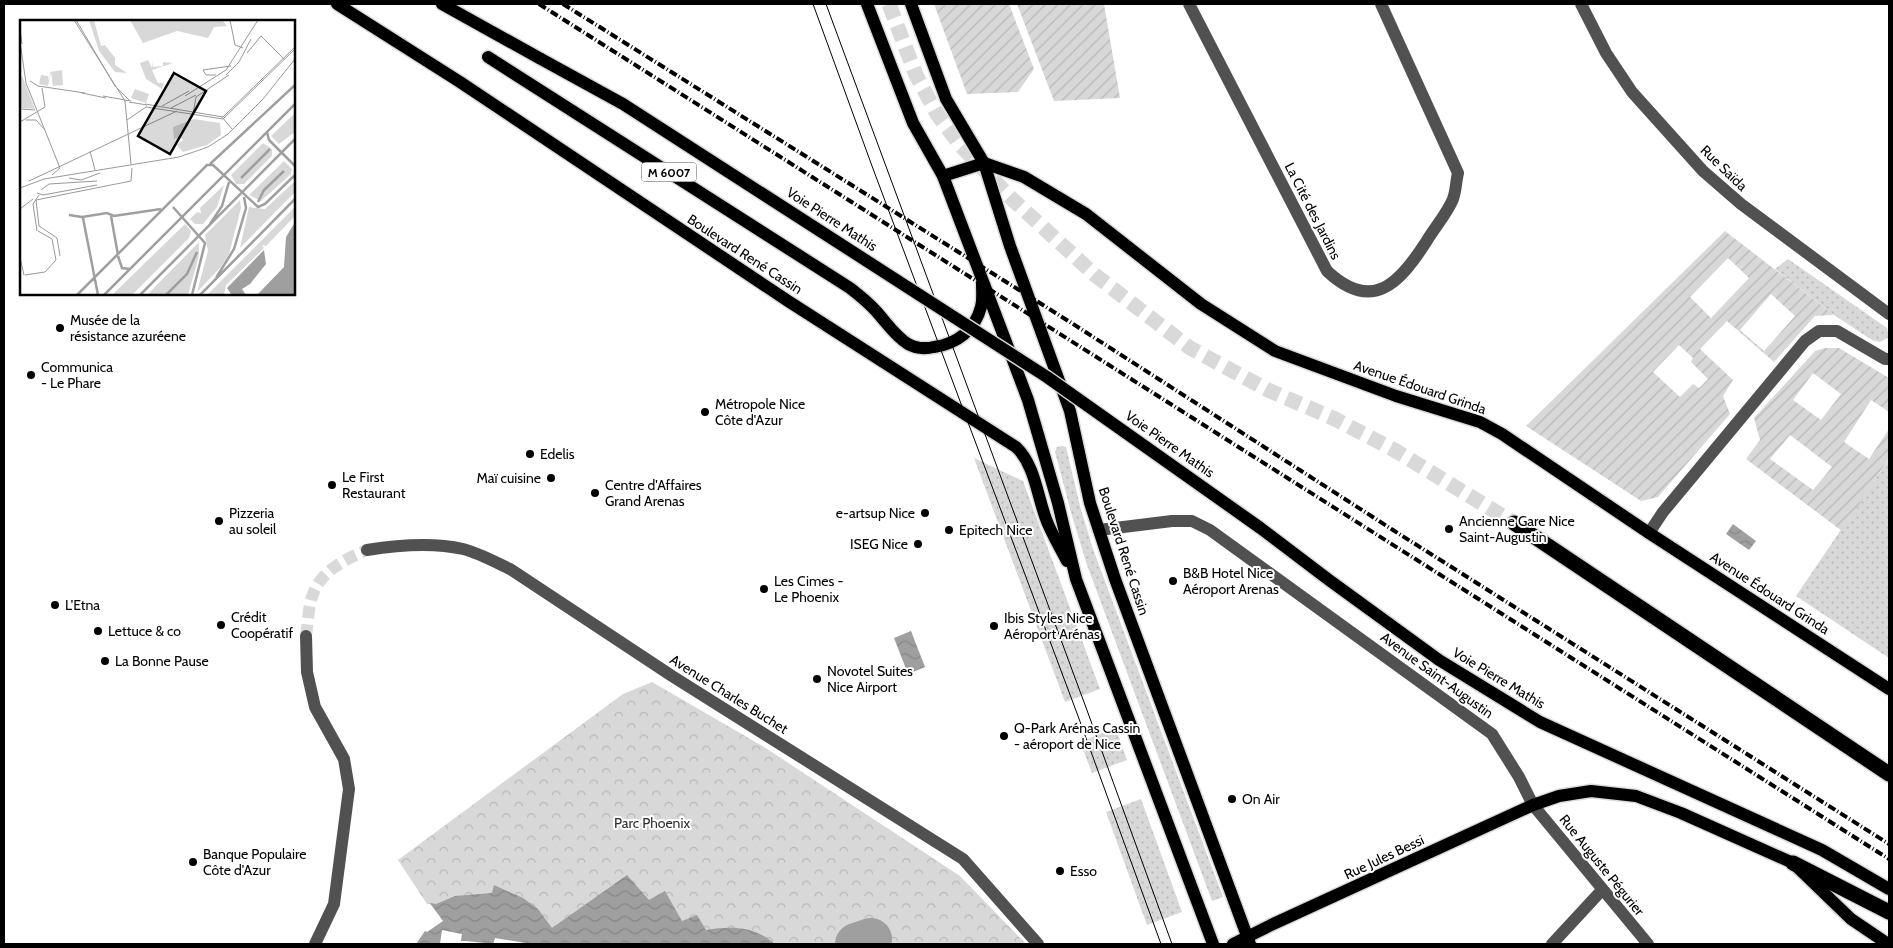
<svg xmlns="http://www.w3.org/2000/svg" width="1893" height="948" viewBox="0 0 1893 948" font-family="Cabin,sans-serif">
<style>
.grass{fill:url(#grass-dots)}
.park{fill:url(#park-crowns)}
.garden{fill:url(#garden-furrows);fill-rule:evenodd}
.water{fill:url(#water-waves)}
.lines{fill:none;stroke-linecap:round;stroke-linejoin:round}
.river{stroke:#9f9f9f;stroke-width:42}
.minor-tunnel{stroke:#d9d9d9;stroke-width:12;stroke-dasharray:12 6;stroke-linecap:butt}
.highway-tunnel{stroke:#d9d9d9;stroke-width:15;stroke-dasharray:15 8;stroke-linecap:butt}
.major-casing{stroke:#dbdbdb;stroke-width:15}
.highway-casing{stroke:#dbdbdb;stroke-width:18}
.minor{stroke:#515151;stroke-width:12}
.major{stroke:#000;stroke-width:12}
.highway{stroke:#000;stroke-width:15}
.tram{stroke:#000;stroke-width:1}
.rail{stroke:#000;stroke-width:4;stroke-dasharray:8 2.5 1 2.5;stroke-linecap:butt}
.major-bridge-casing{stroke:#dbdbdb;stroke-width:15;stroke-linecap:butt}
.major-bridge{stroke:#000;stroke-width:12}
.poi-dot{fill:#000;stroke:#fff;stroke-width:2}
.labels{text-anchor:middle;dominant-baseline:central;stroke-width:4;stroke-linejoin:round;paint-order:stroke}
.shield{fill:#fff;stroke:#4c4c4c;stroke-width:1}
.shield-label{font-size:12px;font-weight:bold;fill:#000}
.street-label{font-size:14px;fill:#000;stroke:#fff}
.poi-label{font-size:14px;fill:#000;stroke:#fff;text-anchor:start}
.park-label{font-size:14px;fill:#2f2f2f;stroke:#fff}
.inset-river{fill:none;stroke:#9f9f9f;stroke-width:2.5}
.inset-road{fill:none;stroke:#999;stroke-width:1}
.view{fill:#000;fill-opacity:0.15;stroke:#000;stroke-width:2.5}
.inset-edge{fill:none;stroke:#000;stroke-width:2.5}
</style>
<defs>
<pattern id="grass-dots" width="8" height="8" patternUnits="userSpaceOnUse" patternTransform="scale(1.25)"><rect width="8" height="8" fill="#d8d8d8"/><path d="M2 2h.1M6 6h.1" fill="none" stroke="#b8b8b8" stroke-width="1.8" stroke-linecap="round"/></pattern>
<pattern id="park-crowns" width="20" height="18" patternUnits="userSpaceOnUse" patternTransform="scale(1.25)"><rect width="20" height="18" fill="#d8d8d8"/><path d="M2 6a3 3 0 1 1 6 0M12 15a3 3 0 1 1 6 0" fill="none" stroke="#b8b8b8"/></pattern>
<pattern id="garden-furrows" width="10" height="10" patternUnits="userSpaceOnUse" patternTransform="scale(1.25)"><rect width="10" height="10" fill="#d8d8d8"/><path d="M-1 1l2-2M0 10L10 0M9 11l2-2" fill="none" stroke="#b8b8b8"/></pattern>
<pattern id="water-waves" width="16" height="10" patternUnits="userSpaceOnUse" patternTransform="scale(1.25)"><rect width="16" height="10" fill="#9f9f9f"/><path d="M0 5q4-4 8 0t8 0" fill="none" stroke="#878787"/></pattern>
</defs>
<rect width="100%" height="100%" fill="#fff"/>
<g class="grass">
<polygon points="1788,259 1887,328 1889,337 1880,342 1872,340 1834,315 1775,269"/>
<polygon points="1062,446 1066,447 1080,506 1093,549 1223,897 1212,901 1087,565 1072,516 1055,452 1057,447"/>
<polygon points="974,458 1023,481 1100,689 1065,702"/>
<polygon points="1889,459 1889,658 1796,596"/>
<polygon points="1115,728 1127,760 1092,773 1080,742"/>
<polygon points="1141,799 1182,912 1147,925 1106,812"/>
</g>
<path class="park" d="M652 682 764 747 960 876 1026 944H526V943L495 938 493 944C482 943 474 941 461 941L462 934 442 930 443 920 430 904H427L398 860 623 694Z"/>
<g class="garden">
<polygon points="934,4 1009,4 1034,69 1018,92 967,94"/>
<polygon points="1017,4 1104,4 1120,98 1054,101"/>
<path d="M1725 231 1834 315 1815 316 1774 362 1727 321 1700 349 1733 380 1723 396 1730 414 1658 497 1641 501 1526 426ZM1728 258 1749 278 1711 318 1690 297ZM1771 294 1795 316 1764 351 1740 330ZM1679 345 1693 358 1691 362 1708 379 1699 388 1693 384 1680 397 1653 372Z"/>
<path d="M1825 348H1839L1889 378V412L1871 400 1844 442 1869 459 1889 429V458L1842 531 1746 459 1760 440 1754 418 1815 351ZM1813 373 1841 394 1821 420 1793 400ZM1790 435 1832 467 1813 490 1770 459Z"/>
</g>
<g class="water">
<polygon points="1733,524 1756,541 1749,550 1726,534"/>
<polygon points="911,631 925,667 908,674 894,638"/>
<path d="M627 875 649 900 665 891 682 921 697 915 706 930C732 926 754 926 775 944H526V943L495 938 493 944C482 943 474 941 461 941L462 934 442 930 440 944H416L425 931 427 932 443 921 430 903 436 904 455 896 492 893 494 885 523 898 538 909 552 928Z"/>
</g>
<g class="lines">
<polyline class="river" points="856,944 871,939"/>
<path class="minor-tunnel" d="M306 636C308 624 308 609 312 597 320 571 344 560 367 550"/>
<polyline class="highway-tunnel" points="889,4 916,75 937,114 960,145 1012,199 1095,275 1190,348 1268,390 1335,419 1396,451 1514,523"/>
<defs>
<g id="major">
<path d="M337 4 460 82 788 301 1016 447C1035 465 1037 495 1046 519 1051 533 1060 547 1067 561"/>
<polyline points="442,4 541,59"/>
<polyline points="867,4 913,123 943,176 1028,400 1058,503 1076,579 1213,944"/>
<polyline points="911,4 946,99 984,163 1010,246 1070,411 1090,503 1115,579 1250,944"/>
<path d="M488 57 850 288C859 295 868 302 876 311 886 322 895 336 908 344 917 349 925 349 934 347 957 344 975 330 981 307 983 300 982 292 982 284"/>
<polyline points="984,163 1024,177 1086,214 1201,304 1275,351 1396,396 1480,422 1502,434 1649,533 1889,689"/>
<polyline points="943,176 984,163"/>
<polyline points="1259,527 1329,580 1439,660 1540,722 1822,850 1889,889"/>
<polyline points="1233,944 1271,925 1533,805 1559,796 1591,791 1636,796 1681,813 1793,863 1851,919 1888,944"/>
</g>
<g id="highway">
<polyline points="1514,523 1889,774"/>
<polyline points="1793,863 1889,912"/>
</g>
</defs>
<use href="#major" class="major-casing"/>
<use href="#highway" class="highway-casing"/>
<g class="minor">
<path d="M1189 4 1327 271C1372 313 1399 284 1426 242 1434 228 1447 214 1453 199 1456 191 1456 181 1458 173L1381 4"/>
<polyline points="1581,4 1606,53 1632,92 1703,171 1741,204 1889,314"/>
<polyline points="1099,530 1172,521 1192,521 1210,530 1492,734 1519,777 1533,805 1648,944"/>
<polyline points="1649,533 1663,512 1805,341 1819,331 1837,331 1885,359 1889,359"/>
<path d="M367 550C398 545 432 542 463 549 479 553 495 562 510 569L672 676 963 859 1038 944"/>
<polyline points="306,636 307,672 315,707 344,759 349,789 334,904 315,944"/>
<polyline points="1552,944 1602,890"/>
</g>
<use href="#major" class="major"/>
<use href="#highway" class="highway"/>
<g class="tram">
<polyline points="813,4 872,166 1078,716 1161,944"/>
<polyline points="826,4 1088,713 1172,944"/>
</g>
<g class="rail">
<polyline points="539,4 1889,859"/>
<polyline points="563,4 1070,322 1393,530 1889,844"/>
</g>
<defs>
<polyline id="major-bridge" points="541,59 623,104 1047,377 1259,527"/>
</defs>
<use href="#major-bridge" class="major-bridge-casing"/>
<use href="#major-bridge" class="major-bridge"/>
</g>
<g class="poi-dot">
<circle cx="60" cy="328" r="5"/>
<circle cx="31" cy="375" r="5"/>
<circle cx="705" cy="412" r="5"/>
<circle cx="530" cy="454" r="5"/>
<circle cx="551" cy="478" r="5"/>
<circle cx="332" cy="485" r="5"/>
<circle cx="595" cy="493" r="5"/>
<circle cx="925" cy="513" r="5"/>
<circle cx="219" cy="521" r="5"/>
<circle cx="1449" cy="529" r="5"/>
<circle cx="949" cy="530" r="5"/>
<circle cx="918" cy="544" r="5"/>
<circle cx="1173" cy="581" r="5"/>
<circle cx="764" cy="589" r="5"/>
<circle cx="55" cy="605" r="5"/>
<circle cx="221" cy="625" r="5"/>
<circle cx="994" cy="626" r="5"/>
<circle cx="98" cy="631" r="5"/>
<circle cx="105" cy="661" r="5"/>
<circle cx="817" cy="679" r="5"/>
<circle cx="1004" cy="736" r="5"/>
<circle cx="1232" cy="799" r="5"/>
<circle cx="193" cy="862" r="5"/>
<circle cx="1060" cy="871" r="5"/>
</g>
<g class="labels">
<rect class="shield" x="641.5" y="162.5" width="55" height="19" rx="4"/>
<g class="shield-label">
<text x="669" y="172">M 6007</text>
</g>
<g class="street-label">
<text transform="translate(1724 168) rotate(44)">Rue Saïda</text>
<text transform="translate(1313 211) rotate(63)">La Cité des Jardins</text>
<text transform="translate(832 219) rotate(33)">Voie Pierre Mathis</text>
<text transform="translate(745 254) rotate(33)">Boulevard René Cassin</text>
<text transform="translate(1420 387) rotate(19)">Avenue Édouard Grinda</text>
<text transform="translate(1170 444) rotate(35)">Voie Pierre Mathis</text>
<text transform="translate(1124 551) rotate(72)">Boulevard René Cassin</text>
<text transform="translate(1770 593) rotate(33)">Avenue Édouard Grinda</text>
<text transform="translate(1437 675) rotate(36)">Avenue Saint-Augustin</text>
<text transform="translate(1499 678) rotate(31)">Voie Pierre Mathis</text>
<text transform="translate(729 694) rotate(32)">Avenue Charles Buchet</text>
<text transform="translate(1384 857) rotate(-25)">Rue Jules Bessi</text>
<text transform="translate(1602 865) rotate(51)">Rue Auguste Pégurier</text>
</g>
<g class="poi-label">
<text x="70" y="320">Musée de la<tspan x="70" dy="16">résistance azuréene</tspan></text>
<text x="41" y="367">Communica<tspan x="41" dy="16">- Le Phare</tspan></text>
<text x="715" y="404">Métropole Nice<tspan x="715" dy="16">Côte d'Azur</tspan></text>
<text x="540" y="454">Edelis</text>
<text x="342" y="477">Le First<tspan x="342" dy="16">Restaurant</tspan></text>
<text x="541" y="478" text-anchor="end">Maï cuisine</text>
<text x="605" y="485">Centre d'Affaires<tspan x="605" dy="16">Grand Arenas</tspan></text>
<text x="229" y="513">Pizzeria<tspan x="229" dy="16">au soleil</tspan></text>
<text x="915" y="513" text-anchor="end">e-artsup Nice</text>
<text x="1459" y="521">Ancienne Gare Nice<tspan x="1459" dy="16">Saint-Augustin</tspan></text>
<text x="959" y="530">Epitech Nice</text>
<text x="908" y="544" text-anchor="end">ISEG Nice</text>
<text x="1183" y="573">B&amp;B Hotel Nice<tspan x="1183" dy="16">Aéroport Arenas</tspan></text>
<text x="774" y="581">Les Cimes -<tspan x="774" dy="16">Le Phoenix</tspan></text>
<text x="65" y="605">L'Etna</text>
<text x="231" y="617">Crédit<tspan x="231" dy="16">Coopératif</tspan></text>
<text x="1004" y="618">Ibis Styles Nice<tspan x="1004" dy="16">Aéroport Arénas</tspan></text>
<text x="108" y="631">Lettuce &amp; co</text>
<text x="115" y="661">La Bonne Pause</text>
<text x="827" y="671">Novotel Suites<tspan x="827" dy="16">Nice Airport</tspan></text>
<text x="1014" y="728">Q-Park Arénas Cassin<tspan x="1014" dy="16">- aéroport de Nice</tspan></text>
<text x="1242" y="799">On Air</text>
<text x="203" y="854">Banque Populaire<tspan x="203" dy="16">Côte d'Azur</tspan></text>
<text x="1070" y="871">Esso</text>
</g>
<g class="park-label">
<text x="652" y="823">Parc Phoenix</text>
</g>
</g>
<g transform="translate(20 20)">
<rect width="275" height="275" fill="#fff"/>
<path d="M128 40 132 48 133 41V47L143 46V42L153 43 132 50 138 63H144L142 69 126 59 120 43ZM0 54 3 58 15 89 0 88ZM275 93V112L259 124 251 116ZM243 123 252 129V136L224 164H216L211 155ZM264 141 272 149 271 154 241 181 229 175ZM275 161V172L220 228 229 187 245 189ZM204 165 197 187 183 204H175L170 199 177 192 181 193 180 188ZM220 180 221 188 209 234 200 248 177 272 188 231 185 215ZM275 187V196L246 226 242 225 244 228 206 265 204 275H187ZM165 204 171 211 169 218 112 275H92ZM179 222V236L168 275H127Z" fill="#d8d8d8"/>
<path d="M69 0H74L81 26 85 25 95 38V45L107 53 95 52 79 31Z" fill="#d8d8d8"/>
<path d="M110 0H202L207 6 194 7 188 18 157 11 123 23Z" fill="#d8d8d8"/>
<path d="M174 99 200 103 201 115 187 125 163 132 157 125 163 120 160 117 154 119 153 107Z" fill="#d8d8d8"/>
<path d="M42 50 43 65 33 66 31 52 28 66 19 64 21 55 28 56 29 61 30 52ZM115 69 129 74 126 83 111 78Z" fill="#d8d8d8"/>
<path d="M275 202V275H237L264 247 266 217ZM244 230 246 244 230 264 222 269 226 275 211 274 207 268Z" fill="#9f9f9f"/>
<path class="inset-river" d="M247 112 249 120 275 146M190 144 275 65M221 158 250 129M238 182 244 170 264 151M153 187 185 223 172 275M49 195 62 197 87 193 94 196 141 189M91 196 98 235M63 198 78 275M190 204 202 186 209 162M98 236 102 248 110 249M196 258 214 229 226 188 224 177M57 275 187 145H193L238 187 245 184 275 155M84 275 275 84M120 275 275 119M146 275 167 254 177 232M180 275 275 179"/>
<path class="inset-road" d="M54 0 105 81 111 144M56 0 95 66 109 80M210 0 215 25 223 28M0 9 2 24M0 22 6 63 40 148 32 155M227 33 241 16 265 40M196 55H186L183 50 211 46M206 55 219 42 231 19M10 61 18 66 65 73M62 73 86 78M83 76 111 81M165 76 206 50 238 0M109 82 127 85M125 84 203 97 275 27M142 86 169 71M151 88 176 75M0 89 15 90M173 94 176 77 209 55M202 97 212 109M6 100H16L25 110M107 100 126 87 203 99 275 29M0 102 25 87 22 68M70 131 75 150M49 158 61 160 80 153M9 161 157 91M0 168 24 159 159 137 188 127 208 114 243 79 275 39M21 170 29 164 77 161M17 173 23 175 77 165M0 189 13 179M17 211 13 184 19 175M40 236 37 218 19 206 16 180 111 161 112 148M0 238 4 255M5 255 25 252 36 240 32 219 18 211"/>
<path class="view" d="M154 53 186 71 150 134 118 116Z"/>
<rect width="275" height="275" class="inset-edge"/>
</g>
<rect width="1893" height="948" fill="none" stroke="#000000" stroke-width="10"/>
</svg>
